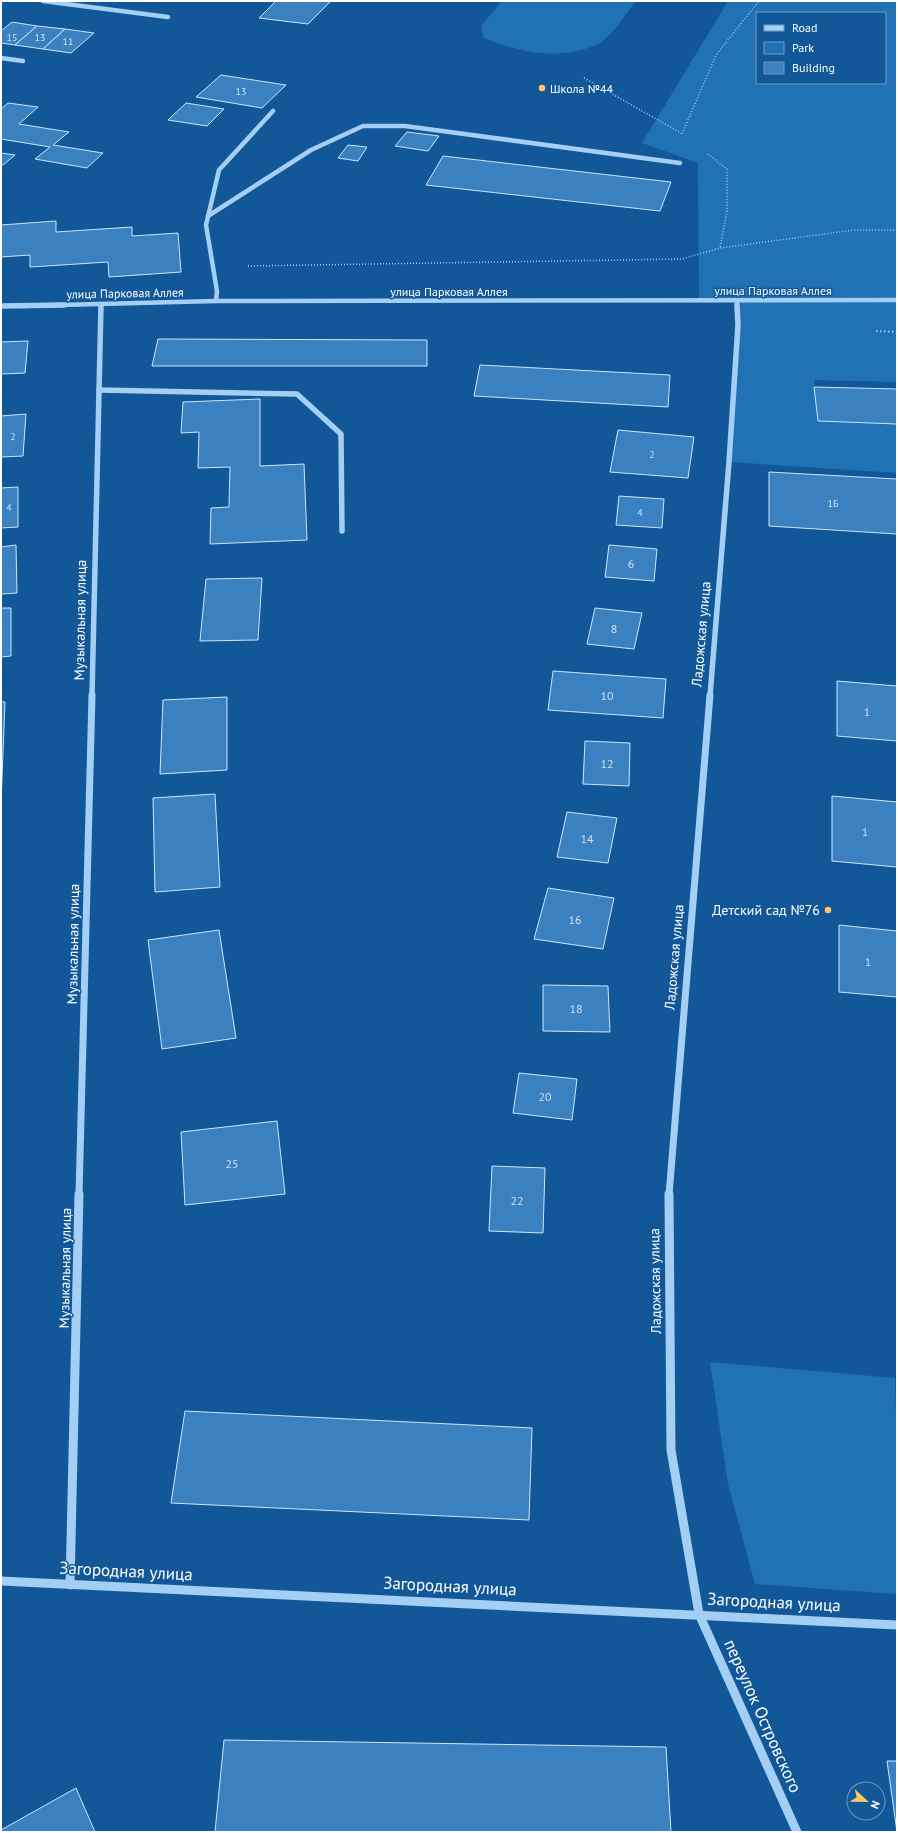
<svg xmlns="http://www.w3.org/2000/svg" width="898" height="1833" viewBox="0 0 898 1833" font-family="'PT Sans',sans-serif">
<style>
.green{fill:#2171b5;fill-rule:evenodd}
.building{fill:#3b81c0;stroke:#cce6fd}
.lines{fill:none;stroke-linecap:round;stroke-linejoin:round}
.path-far1{stroke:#a4cef3;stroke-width:1.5;stroke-dasharray:1 2;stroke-linecap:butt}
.path{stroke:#a4cef3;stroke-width:2;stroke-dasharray:1.5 2.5;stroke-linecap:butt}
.minor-far3{stroke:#a4cef3;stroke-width:4.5}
.minor-far2{stroke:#a4cef3;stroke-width:5.5}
.minor-far1{stroke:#a4cef3;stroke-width:7}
.minor{stroke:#a4cef3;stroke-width:9}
.poi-dot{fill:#ffc566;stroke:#125898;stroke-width:1.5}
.labels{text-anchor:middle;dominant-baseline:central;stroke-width:3;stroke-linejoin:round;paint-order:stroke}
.far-number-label{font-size:10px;fill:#cee0ef}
.far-poi-label{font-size:12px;fill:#fff;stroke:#125898;text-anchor:start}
.far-street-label{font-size:12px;fill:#fff;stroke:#125898}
.number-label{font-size:12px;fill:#cee0ef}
.street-label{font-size:14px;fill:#fff;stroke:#125898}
.poi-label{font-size:14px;fill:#fff;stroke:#125898;text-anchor:end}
.near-street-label{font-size:17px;fill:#fff;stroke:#125898}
</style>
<rect width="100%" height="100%" fill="#125898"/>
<g class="green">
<path d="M502 1H636C626 13 617 29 605 39 597 46 589 48 580 50 547 59 515 50 484 38L481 26Z"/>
<path d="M728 1H897V382L814 380 819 421 897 424V473L729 462 737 300H699L698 163 642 143ZM757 13H885V83H757Z"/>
<polygon points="710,1362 895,1378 897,1452 897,1594 755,1584 728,1484"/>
</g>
<g class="building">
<polygon points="276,1 331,1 308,24 259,18"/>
<polygon points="12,22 37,26 15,45 1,43 1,31"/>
<polygon points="37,26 65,29 43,49 15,45"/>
<polygon points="65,29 94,33 71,53 43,49"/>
<polygon points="221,75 286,85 262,108 196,97"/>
<polygon points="8,103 38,107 19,124 69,132 53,145 103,153 87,168 35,159 50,147 1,139 1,109"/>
<polygon points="186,103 224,109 207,126 168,120"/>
<polygon points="407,132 439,136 428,151 395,146"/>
<polygon points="348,145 367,147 358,161 338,158"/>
<polygon points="1,153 15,155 3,165 1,164"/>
<polygon points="443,156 539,167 671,182 660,211 426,185"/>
<polygon points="56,221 56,232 132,227 132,236 178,233 181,272 109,277 108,262 30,267 30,255 1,257 1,225"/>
<polygon points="158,339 427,340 427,366 152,366"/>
<polygon points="28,341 25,373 1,374 1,342"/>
<polygon points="480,365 670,375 668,407 474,396"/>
<polygon points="814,387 897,389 897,424 818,421"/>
<polygon points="260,399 260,466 304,464 307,540 210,544 211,508 229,507 230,467 198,468 199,432 181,433 183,402"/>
<polygon points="26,414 23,456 1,457 1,416"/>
<polygon points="618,430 694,437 688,478 610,472"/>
<polygon points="769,472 897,479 897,534 769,526"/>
<polygon points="18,487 18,527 1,528 1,488"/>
<polygon points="619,496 664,499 662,528 616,525"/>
<polygon points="16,545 17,593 1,594 1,547"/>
<polygon points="609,545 657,549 654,581 605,577"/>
<polygon points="262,578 258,640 200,641 206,579"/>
<polygon points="1,608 11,608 11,656 1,657"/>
<polygon points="595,608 642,613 634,649 587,644"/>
<polygon points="553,671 666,679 663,718 548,710"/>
<polygon points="837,681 897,686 897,741 837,736"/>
<polygon points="227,697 227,770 160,774 163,700"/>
<polygon points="1,702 5,702 1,803"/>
<polygon points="585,741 630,743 629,786 583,784"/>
<polygon points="215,794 220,887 155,892 153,798"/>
<polygon points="832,796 897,802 897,867 832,861"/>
<polygon points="567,812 617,818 608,863 557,857"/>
<polygon points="548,888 614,898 603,949 534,939"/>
<polygon points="839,925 897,931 897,997 839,992"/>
<polygon points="219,930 236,1038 162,1049 148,940"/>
<polygon points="543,985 608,986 610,1032 543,1031"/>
<polygon points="519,1073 577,1079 572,1120 513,1113"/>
<polygon points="277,1121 285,1194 185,1205 181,1132"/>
<polygon points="492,1166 545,1168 543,1233 489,1231"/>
<polygon points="185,1411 532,1428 529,1520 171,1503"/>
<polygon points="224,1740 666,1747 671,1832 215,1832"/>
<polygon points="887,1761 897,1761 897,1832"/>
<polygon points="76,1788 95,1832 1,1832 1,1830"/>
</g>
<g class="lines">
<g class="path-far1">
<polyline points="584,78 681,133"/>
<polyline points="682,134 716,55 759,1"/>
<polyline points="708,154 727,169 727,211 720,248"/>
<polyline points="248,266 682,259 720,248 854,230 897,230"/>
</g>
<polyline class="path" points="876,331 897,332"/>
<g class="minor-far3">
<polyline points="43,1 168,17"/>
<polyline points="1,58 23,61"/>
<polyline points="208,216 311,150 363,126 405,126 680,163"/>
<polyline points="737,300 737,306"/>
<polyline points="216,301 217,291 206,225 219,170 273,111"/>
<polyline points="21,306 216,301 897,300"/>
<polyline points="101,306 101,304"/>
</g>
<g class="minor-far2">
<polyline points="1,306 64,305"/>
<polyline points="99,390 297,394 341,434 342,531"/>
<polyline points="92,696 101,305"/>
<polyline points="710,696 729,462 738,325 737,305"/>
</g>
<g class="minor-far1">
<polyline points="79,1195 92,695"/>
<polyline points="669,1195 710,695"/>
</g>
<g class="minor">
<polyline points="669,1194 671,1450 699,1614 797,1832"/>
<polyline points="1,1581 897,1625"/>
<polyline points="70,1585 79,1194"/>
</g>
</g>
<g class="poi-dot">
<circle cx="542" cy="88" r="4"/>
<circle cx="828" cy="910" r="4"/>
</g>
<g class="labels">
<g class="far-number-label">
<text x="12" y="37">15</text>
<text x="40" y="37">13</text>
<text x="68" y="41">11</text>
<text x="241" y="91">13</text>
<text x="13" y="436">2</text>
<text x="652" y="454">2</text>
<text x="833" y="503">1Б</text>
<text x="9" y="507">4</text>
<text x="640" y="512">4</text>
</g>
<g class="far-poi-label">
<text x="550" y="88">Школа №44</text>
</g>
<g class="far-street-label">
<text x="773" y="290">улица Парковая Аллея</text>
<text x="449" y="291">улица Парковая Аллея</text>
<text transform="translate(125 293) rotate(-1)">улица Парковая Аллея</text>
</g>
<g class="number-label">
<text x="631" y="563">6</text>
<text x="614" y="628">8</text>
<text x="607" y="695">10</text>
<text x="867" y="711">1</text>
<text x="607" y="763">12</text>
<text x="865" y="831">1</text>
<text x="587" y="838">14</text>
<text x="575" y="919">16</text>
<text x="868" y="961">1</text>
<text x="576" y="1008">18</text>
<text x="545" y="1096">20</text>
<text x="232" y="1163">25</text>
<text x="517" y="1200">22</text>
</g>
<g class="street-label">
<text transform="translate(80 620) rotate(-89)">Музыкальная улица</text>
<text transform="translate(701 634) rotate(-85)">Ладожская улица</text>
<text transform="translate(73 944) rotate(-89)">Музыкальная улица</text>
<text transform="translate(674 957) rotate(-85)">Ладожская улица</text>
<text transform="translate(65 1268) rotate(-89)">Музыкальная улица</text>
<text transform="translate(655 1281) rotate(-91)">Ладожская улица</text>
</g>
<g class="poi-label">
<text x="820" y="910">Детский сад №76</text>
</g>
<g class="near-street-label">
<text transform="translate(126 1571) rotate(3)">Загородная улица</text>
<text transform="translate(450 1586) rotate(3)">Загородная улица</text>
<text transform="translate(774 1602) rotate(3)">Загородная улица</text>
<text transform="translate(763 1716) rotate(66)">переулок Островского</text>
</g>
</g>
<rect width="898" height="1833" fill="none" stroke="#ffffff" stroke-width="4"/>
<rect x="756" y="12" width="130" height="72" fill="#125898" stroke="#719bc1"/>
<rect x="764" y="25" width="20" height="6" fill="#a4cef3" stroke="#719bc1"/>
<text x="792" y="32" font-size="12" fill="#ffffff">Road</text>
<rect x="764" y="42" width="20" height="12" fill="#2171b5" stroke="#719bc1"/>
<text x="792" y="52" font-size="12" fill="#ffffff">Park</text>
<rect x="764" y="62" width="20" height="12" fill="#3b81c0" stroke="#719bc1"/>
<text x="792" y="72" font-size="12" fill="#ffffff">Building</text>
<g transform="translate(866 1801) rotate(112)"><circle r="19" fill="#125898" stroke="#719bc1"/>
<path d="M0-3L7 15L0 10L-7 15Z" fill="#ffc566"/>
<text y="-6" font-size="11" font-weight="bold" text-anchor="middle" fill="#ffffff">N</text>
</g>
</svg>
